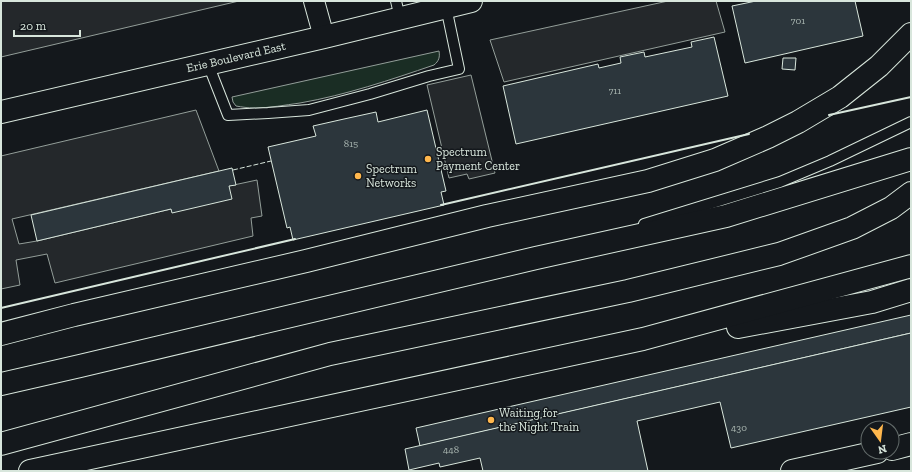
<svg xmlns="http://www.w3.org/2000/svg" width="912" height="472" viewBox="0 0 912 472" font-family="'Zilla Slab',serif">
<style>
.green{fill:#1a2d24;stroke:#939e99}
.parking{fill:#24282b;stroke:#939e99}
.building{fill:#2c363c;stroke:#d8e6dc}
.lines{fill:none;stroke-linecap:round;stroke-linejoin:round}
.service-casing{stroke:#d8e6dc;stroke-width:12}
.minor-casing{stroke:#d8e6dc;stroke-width:22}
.tertiary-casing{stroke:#d8e6dc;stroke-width:24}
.primary-casing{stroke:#d8e6dc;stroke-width:24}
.motorway-casing{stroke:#d8e6dc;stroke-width:24}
.service{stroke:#14181c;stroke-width:10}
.minor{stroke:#14181c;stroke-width:20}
.tertiary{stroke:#14181c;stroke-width:22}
.primary{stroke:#14181c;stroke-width:22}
.motorway{stroke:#14181c;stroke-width:22}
.fence{stroke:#d8e6dc;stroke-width:1;stroke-dasharray:5 2;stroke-linecap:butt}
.wall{stroke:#d8e6dc;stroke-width:2}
.poi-dot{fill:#ffb74d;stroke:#14181c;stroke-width:1.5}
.labels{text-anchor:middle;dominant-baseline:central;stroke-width:3;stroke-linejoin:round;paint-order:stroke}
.number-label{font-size:10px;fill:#adbab4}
.street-label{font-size:12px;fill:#d8e6dc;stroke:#14181c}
.poi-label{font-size:12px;fill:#d8e6dc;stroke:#14181c;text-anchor:start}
</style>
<rect width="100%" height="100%" fill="#14181c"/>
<path class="green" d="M439 51C440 57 439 61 434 65 390 80 346 95 300 103 285 105 270 108 254 108 248 108 242 107 236 106L233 102 232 97Z"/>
<g class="parking">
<polygon points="1,1 239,1 1,57"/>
<polygon points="668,1 716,1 725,32 504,82 490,40"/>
<polygon points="471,75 495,173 469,179 467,174 449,178 427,85"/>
<polygon points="196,110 219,171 12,219 19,244 37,241 171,209 229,186 257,180 262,216 251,218 253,236 55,283 47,254 16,260 20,285 1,289 1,156"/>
</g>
<g class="building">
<polygon points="756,1 855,1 863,36 745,63 732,6"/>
<polygon points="714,37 728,96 516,144 503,86 598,64 599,68 621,63 620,57 644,52 645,57 692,47 691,42"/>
<polygon points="783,58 796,58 795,70 782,69"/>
<polygon points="427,110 446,191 441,192 444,205 293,240 290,227 287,228 268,147 316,136 313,126 344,119 376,112 378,122"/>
<polygon points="232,168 236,185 229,186 232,199 172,213 171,209 37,241 31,215"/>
<polygon points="911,315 911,333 420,446 416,428"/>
<polygon points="911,333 911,407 731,448 720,402 637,421 648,471 483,471 480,458 440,467 439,463 409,470 405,449"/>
</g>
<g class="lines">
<defs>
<g id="service">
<polyline points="396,1 400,18"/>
<polyline points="208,64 228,115 268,113 309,110 370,94 429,76 459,69 446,7"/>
<polyline points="644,224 780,182 830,161 911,122"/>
</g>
<polyline id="minor" points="314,1 324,37"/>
<g id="tertiary">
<polyline points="892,449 911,444"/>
<polyline points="792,471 877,452"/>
</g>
<polyline id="primary" points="1,112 324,37 471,1"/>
<g id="motorway">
<polyline points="738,327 872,302 911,290"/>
<polyline points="1,334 74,315 306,261 487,216 648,181 715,160 768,137 798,122 840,97 879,66 911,34"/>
<polyline points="1,384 80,366 536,258 726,216 911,159"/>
<polyline points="1,444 330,354 628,291 779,254 852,228 891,208 911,193"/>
<polyline points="30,471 643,339 911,266"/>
</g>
</defs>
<use href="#service" class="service-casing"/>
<use href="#minor" class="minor-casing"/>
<use href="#tertiary" class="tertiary-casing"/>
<use href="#primary" class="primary-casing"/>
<use href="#motorway" class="motorway-casing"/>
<use href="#service" class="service"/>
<use href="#minor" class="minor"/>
<use href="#tertiary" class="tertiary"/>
<use href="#primary" class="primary"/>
<use href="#motorway" class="motorway"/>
<polyline class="fence" points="233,170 271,161"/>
<g class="wall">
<polyline points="829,115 911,97"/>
<polyline points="441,205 749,134"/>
<polyline points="1,308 295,239"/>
</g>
</g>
<g class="poi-dot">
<circle cx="428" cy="159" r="4"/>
<circle cx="358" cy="176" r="4"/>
<circle cx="491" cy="420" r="4"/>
</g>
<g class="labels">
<g class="number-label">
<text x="798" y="21">701</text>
<text x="615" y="91">711</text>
<text x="351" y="144">815</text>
<text x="739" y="428">430</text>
<text x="451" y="450">448</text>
</g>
<g class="street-label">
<text transform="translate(236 57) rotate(-13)">Erie Boulevard East</text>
</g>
<g class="poi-label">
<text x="436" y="152">Spectrum<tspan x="436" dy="14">Payment Center</tspan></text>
<text x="366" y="169">Spectrum<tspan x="366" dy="14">Networks</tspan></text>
<text x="499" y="413">Waiting for<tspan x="499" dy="14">the Night Train</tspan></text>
</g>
</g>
<rect width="912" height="472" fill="none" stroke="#d8e6dc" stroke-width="4"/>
<g transform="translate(880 440) rotate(166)"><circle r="19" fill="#14181c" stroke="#626a69"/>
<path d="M0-3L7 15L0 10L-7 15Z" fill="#ffb74d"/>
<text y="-6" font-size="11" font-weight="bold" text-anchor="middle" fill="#d8e6dc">N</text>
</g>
<path d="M14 30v6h66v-6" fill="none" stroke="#d8e6dc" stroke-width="2"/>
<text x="20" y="30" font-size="12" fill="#d8e6dc" stroke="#14181c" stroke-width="3" paint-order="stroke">20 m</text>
</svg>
